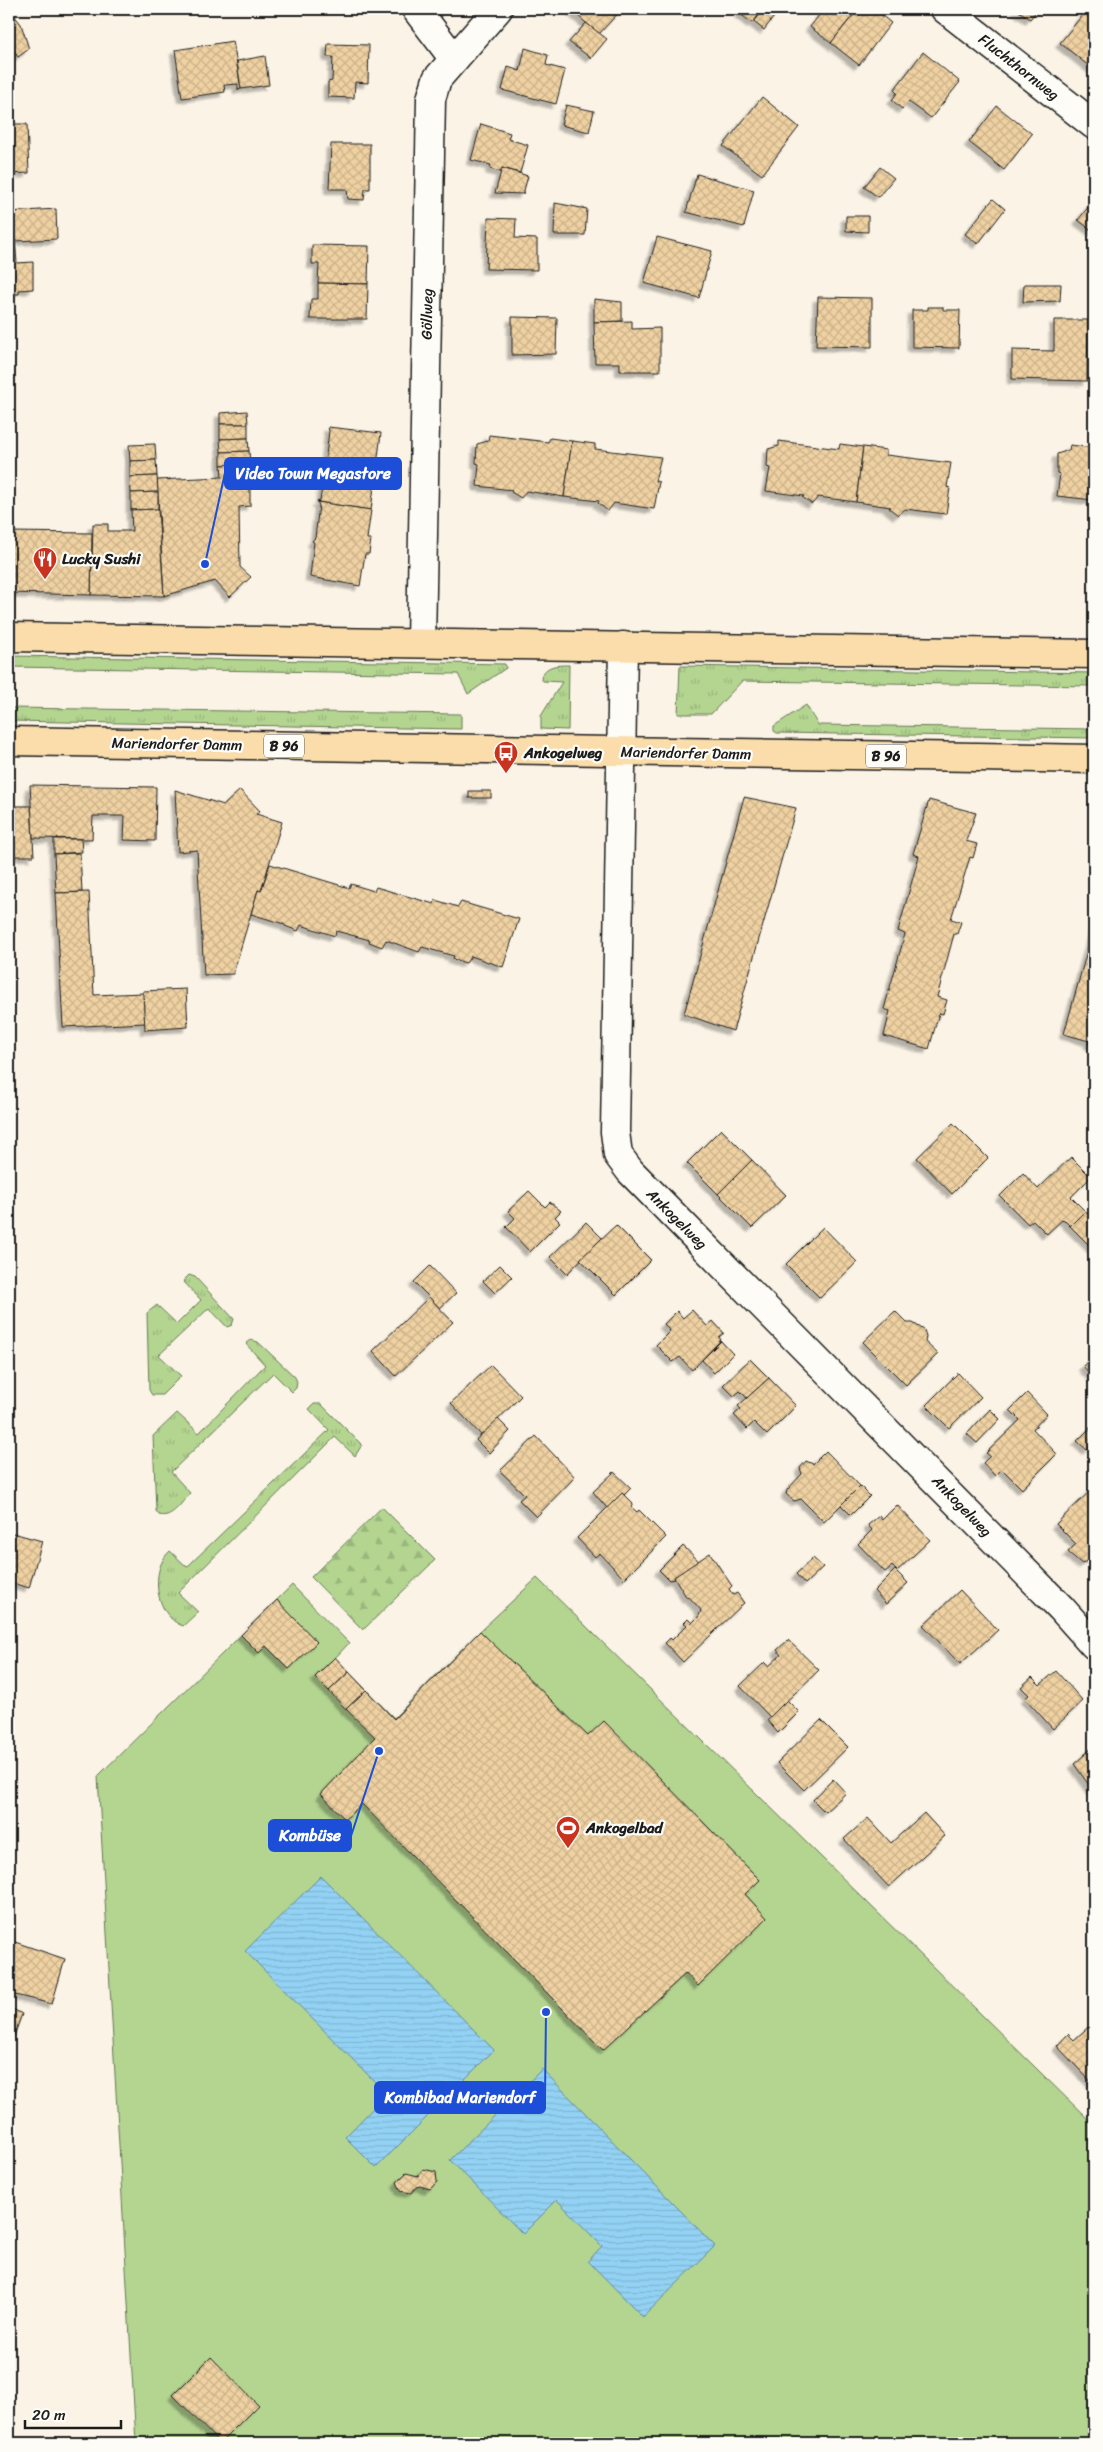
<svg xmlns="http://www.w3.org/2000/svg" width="1103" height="2452" viewBox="0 0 1103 2452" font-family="Sriracha,sans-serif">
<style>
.grass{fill:url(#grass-tufts);stroke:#687856}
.forest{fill:url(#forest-firs);stroke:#687856}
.pitch{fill:#b3d590;stroke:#687856}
.water{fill:url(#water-rules);stroke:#63899e}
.building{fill:url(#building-cross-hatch);stroke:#1c1c1c;filter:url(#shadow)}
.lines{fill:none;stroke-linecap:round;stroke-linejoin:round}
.street-casing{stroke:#1c1c1c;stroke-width:31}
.primary-casing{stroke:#1c1c1c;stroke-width:31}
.street{stroke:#fdfcf7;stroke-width:28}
.primary{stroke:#faddab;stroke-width:28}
.labels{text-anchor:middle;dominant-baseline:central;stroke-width:4.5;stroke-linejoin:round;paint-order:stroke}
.shield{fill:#fdfcf7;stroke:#605f5e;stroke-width:1}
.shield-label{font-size:14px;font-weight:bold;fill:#1c1c1c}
.street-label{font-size:15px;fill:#1c1c1c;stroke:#fdfcf7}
.poi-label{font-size:15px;font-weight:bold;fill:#1c1c1c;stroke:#fdfcf7;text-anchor:start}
.leader{fill:none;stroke:#1d4ed8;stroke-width:2}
.callout-dot{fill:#1d4ed8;stroke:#fdfcf7;stroke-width:2}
.callout{fill:#1d4ed8;stroke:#1d4ed8;stroke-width:2}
.callout-label{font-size:16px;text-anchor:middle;font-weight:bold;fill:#fff}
</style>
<defs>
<pattern id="grass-tufts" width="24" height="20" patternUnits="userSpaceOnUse" patternTransform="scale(1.25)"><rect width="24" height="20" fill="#b3d590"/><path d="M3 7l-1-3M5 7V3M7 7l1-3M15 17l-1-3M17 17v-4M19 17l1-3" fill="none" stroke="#99b67c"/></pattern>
<pattern id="forest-firs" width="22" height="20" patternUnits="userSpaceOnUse" patternTransform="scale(1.25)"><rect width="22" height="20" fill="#b3d590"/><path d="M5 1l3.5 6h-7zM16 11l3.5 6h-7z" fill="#99b67c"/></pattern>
<pattern id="water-rules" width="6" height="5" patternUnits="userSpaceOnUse" patternTransform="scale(1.25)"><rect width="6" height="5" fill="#93d2f4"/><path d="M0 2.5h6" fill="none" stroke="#7eb4d1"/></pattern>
<pattern id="building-cross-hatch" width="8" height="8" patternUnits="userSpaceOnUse" patternTransform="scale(1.25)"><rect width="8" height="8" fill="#efd1a2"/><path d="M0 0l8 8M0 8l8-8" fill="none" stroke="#ccb38b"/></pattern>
<filter id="shadow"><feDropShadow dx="-4.5" dy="4.5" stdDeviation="1" flood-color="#0004"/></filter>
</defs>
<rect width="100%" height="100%" fill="#faf3e6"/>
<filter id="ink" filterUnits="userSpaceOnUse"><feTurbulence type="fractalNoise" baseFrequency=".02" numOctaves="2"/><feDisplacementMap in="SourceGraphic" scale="10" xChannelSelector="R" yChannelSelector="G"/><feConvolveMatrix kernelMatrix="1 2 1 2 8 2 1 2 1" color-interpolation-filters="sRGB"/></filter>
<g filter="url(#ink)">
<g class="grass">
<polygon points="9,656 505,664 506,668 468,694 458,674 9,667"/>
<path d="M569 665 568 730 541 729V716L562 682 543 681 541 678C545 665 557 665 569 665Z"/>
<polygon points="680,666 1094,673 1094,686 742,681 711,714 678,714"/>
<polygon points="806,705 818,725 1094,729 1094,738 777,733 774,731 774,726"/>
<polygon points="9,708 461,714 461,729 9,721"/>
<polygon points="189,1275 195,1277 234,1319 232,1325 227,1327 209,1308 159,1355 181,1376 162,1395 152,1395 149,1390 147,1313 157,1305 177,1324 201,1300 183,1281"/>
<path d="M251 1340 258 1342 295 1377 297 1382 296 1388 292 1392 273 1373 171 1472 190 1493C182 1502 172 1519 159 1515L156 1511 153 1436 177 1413 199 1433 265 1365 246 1344Z"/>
<path d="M314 1404H321L362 1445 355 1456 335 1437 178 1593 198 1612 183 1626C155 1616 149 1570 170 1551L187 1567 329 1430 309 1409Z"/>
</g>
<polygon class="forest" points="382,1507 435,1560 363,1630 311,1577"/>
<polygon class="pitch" points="537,1578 1094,2125 1094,2443 136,2443 98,1776 292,1585 349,1643 335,1658 394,1718 480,1631"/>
<g class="water">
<polygon points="321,1876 494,2050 376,2168 345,2137 387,2094 245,1951"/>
<polygon points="542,2069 715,2246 643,2317 588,2261 602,2246 557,2200 523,2234 450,2160"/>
</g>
<g class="building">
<polygon points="9,9 21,24 29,49 18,57 14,51 9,55"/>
<polygon points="570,9 622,9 599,34"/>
<polygon points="742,9 764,9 752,23 739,13"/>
<polygon points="764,9 780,9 764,30 754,22"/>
<polygon points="824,9 858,9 831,43 810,27"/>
<polygon points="858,9 874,9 891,23 859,65 831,43"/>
<polygon points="1016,9 1038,9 1030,19"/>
<polygon points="1087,9 1094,9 1094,70 1060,43"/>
<polygon points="586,23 607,39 591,58 569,42"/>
<polygon points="233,41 241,89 238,90 238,84 224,85 225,92 182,98 175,50"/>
<polygon points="328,44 369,45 368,83 355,82 354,98 328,97 328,82 332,81 333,57 327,57"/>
<polygon points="525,48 548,55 546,65 565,70 556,104 502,90 508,67 520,71"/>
<polygon points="923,52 960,82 931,118 909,102 902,109 892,100 897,93 894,90"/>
<polygon points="265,56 269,85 241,89 237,61"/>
<polygon points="762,97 799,127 762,175 723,146"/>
<polygon points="566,105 594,111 589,132 561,125"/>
<polygon points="997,106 1032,134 1004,170 969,142"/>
<polygon points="9,124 27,124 29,173 9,174"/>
<polygon points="481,124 510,133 508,139 528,145 520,173 502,168 501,172 490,169 491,165 471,160"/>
<polygon points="331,144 370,144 370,189 365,189 364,200 348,199 347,189 329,189"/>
<polygon points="880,167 894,178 878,197 864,187"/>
<polygon points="502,168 528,176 523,194 495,193"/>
<polygon points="697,174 754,190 744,227 686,212"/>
<polygon points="993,199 1005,209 978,244 965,234"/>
<polygon points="1094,200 1094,232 1078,220"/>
<polygon points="555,203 587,209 585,235 554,235"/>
<polygon points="56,209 57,239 15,241 16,251 9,252 9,212"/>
<polygon points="846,216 868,216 868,232 846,231"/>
<polygon points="488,218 516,219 515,238 537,239 537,270 486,269"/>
<polygon points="657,237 712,251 699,298 644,283"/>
<polygon points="312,245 369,246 368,284 318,283 319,264 312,264"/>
<polygon points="16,251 17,263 33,262 33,289 19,290 19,294 9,294 9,252"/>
<polygon points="318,283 368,284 367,319 310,319 311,299 318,299"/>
<polygon points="1024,284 1061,284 1060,301 1023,302"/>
<polygon points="818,297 872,298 872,347 816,346"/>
<polygon points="594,299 622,302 622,321 594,322"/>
<polygon points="928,307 943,307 943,310 960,310 959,348 912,347 912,310 928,310"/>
<polygon points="512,317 557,318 556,354 512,355"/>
<polygon points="1054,320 1088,320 1087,381 1012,379 1012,350 1054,351"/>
<polygon points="632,321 632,329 660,328 660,371 620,371 620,363 595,363 594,322"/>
<polygon points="247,411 248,424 220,424 220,413"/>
<polygon points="220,424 248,424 248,438 220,439"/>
<polygon points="328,427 381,433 377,465 381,466 379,479 375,479 371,510 317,502 320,501 325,467 322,466 323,463 325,464 329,431"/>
<polygon points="489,435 548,442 550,438 572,441 564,497 526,491 521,498 511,492 512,490 477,486 479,464 476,463 477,444 488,441"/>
<polygon points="248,438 249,451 221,452 220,439"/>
<polygon points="572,441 595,444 595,449 661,457 655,481 659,482 654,509 614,503 608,511 598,503 599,501 564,497"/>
<polygon points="779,441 839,449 840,444 863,447 856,502 818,497 812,504 802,497 804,496 766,491 770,468 767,467 768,449 779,446"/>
<polygon points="155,444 156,460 130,461 129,445"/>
<polygon points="1070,445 1094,448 1094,503 1093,500 1057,496 1060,474 1057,473 1057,454 1069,450"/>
<polygon points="863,447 886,450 886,455 951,463 947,487 950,488 946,514 905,509 898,515 889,508 891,507 856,502"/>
<polygon points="249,451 250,463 221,465 221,452"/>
<polygon points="156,460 157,476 130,477 130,461"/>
<polygon points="250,463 250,506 239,507 240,567 251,577 230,597 215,581 164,596 157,480 222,477 221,465"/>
<polygon points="157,476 158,492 131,493 130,477"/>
<polygon points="158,492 158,509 131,510 131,493"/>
<polygon points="317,502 371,510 367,539 371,539 369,554 365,554 360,586 310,577 314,542 312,541 315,538 319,505"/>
<polygon points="158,509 164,596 91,595 93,524 108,524 108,531 132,531 131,510"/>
<polygon points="9,514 11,514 10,532 92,533 91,595 9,593"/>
<polygon points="30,785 156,787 155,841 124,840 125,816 93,816 92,839 33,838"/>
<polygon points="175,790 224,805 240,790 260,811 256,814 282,822 261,891 258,890 233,974 204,975 197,850 178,852"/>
<rect x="469" y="791" width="22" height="7"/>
<polygon points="744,797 796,808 733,1031 684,1014"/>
<polygon points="929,800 976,813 966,841 977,844 973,858 970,857 951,919 961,922 957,934 954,934 937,997 947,1000 943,1014 939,1013 929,1049 884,1036 890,1011 884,1009 905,934 898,931 919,856 913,854"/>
<polygon points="9,806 31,806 34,856 9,856"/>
<polygon points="54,839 81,839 82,852 54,854"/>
<polygon points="80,853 82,892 56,893 54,854"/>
<polygon points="270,864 349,888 351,884 374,891 376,887 434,904 435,900 458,907 461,902 519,919 503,967 471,956 466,963 453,959 454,956 422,947 419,952 386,940 382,947 369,942 370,940 336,931 335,936 301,925 298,931 285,926 284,924 251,914 258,890 261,891"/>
<polygon points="89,892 94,995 143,993 145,1023 63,1027 56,893"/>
<polygon points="1094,926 1094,1045 1089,1044 1089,1041 1064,1034"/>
<polygon points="186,989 188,1027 145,1030 143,991"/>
<polygon points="953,1123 988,1158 952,1194 917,1158"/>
<polygon points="721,1129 752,1160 718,1194 687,1163"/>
<polygon points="1071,1157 1091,1177 1071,1197 1085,1211 1070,1226 1063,1219 1047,1234 1033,1220 1028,1224 1000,1196 1023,1173 1038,1189"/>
<polygon points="752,1160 786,1195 752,1228 718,1194"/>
<polygon points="529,1191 545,1207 550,1202 561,1211 555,1217 560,1222 530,1252 506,1227 515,1218 508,1211"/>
<polygon points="1085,1211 1094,1218 1094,1250 1070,1226"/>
<polygon points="586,1222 602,1238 567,1274 550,1257"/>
<polygon points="616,1225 651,1260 616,1295 580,1259"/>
<polygon points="823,1227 857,1262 820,1298 786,1264"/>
<polygon points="500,1265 512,1277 495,1293 483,1281"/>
<polygon points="430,1266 456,1293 440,1308 414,1282"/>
<polygon points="429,1297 453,1322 396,1376 373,1351"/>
<polygon points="692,1310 707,1326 713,1321 724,1333 719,1337 721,1340 692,1370 680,1357 673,1362 656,1345 670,1331 664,1324 677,1311 683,1318"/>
<polygon points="895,1311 907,1323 913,1323 924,1330 926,1336 925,1342 938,1354 906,1385 863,1342"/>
<polygon points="721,1341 733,1354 714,1373 702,1360"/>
<polygon points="1094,1356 1094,1378 1083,1366"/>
<polygon points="750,1359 769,1378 747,1398 740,1391 734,1396 723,1385"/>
<polygon points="491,1365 521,1396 482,1436 451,1403"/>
<polygon points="958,1373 981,1397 949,1428 926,1405"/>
<polygon points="769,1378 796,1406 767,1435 754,1422 747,1429 734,1415 741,1409 738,1406"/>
<polygon points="1027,1393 1047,1414 1033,1429 1057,1454 1022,1489 1002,1469 995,1476 983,1463 990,1456 986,1453 1020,1420 1010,1410"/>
<polygon points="990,1409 1000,1419 977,1443 967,1434"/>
<polygon points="498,1419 510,1431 489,1453 476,1440"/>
<polygon points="1094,1424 1094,1442 1087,1450 1077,1441"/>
<polygon points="536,1436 575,1477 536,1517 519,1500 525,1495 500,1471"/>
<polygon points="826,1451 860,1486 824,1522 801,1499 794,1501 786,1494 787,1490 802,1474 800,1468 806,1461 813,1464"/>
<polygon points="614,1472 631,1488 624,1495 622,1493 607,1508 593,1492"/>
<polygon points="860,1486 870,1496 851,1515 841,1505"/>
<polygon points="1092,1489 1094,1491 1094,1556 1082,1564 1068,1552 1076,1544 1056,1524"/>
<polygon points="622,1493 633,1504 631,1507 637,1512 639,1510 666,1537 624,1579 600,1553 595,1557 577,1538"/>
<polygon points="897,1505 930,1540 897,1571 892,1566 885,1572 858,1544 872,1530 868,1525 879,1516 882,1520"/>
<polygon points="9,1532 42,1541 29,1588 9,1582"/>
<polygon points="683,1546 700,1562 674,1577 675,1579 669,1580 659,1570"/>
<polygon points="710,1553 732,1586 729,1589 733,1595 737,1593 744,1603 683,1662 665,1643 670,1638 672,1640 687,1625 684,1623 688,1619 692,1623 699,1616 701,1610 689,1597 687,1598 674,1577"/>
<polygon points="813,1558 823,1567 805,1584 796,1574"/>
<polygon points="895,1570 908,1583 886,1604 874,1591"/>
<polygon points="960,1590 998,1630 960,1664 923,1625"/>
<polygon points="277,1600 317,1642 289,1669 266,1646 259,1653 241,1635"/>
<polygon points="480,1631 588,1736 604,1721 760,1880 745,1894 767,1918 698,1986 686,1973 603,2050 362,1804 345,1819 321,1794 375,1737 346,1709 366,1690 394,1719"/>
<polygon points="788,1640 819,1670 770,1717 740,1686 765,1662 769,1666 781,1655 777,1650"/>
<polygon points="335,1657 349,1672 329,1691 315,1677"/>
<polygon points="1056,1671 1083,1701 1053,1729 1025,1698 1029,1695 1021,1687 1032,1677 1040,1685"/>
<polygon points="349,1672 366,1690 346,1709 329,1691"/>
<polygon points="787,1700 799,1712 778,1733 767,1720"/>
<polygon points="821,1720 848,1747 804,1790 777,1763"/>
<polygon points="1094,1746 1094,1792 1074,1764"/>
<polygon points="833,1779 846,1793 825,1812 813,1800"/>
<polygon points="924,1813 945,1836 889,1887 844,1839 868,1818 891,1843"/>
<polygon points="9,1940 65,1959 52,2004 11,1994 9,2000"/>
<polygon points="9,2007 22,2014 9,2050"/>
<polygon points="1094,2022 1094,2085 1057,2046 1068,2034 1074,2040"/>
<polygon points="423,2169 436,2172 437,2182 430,2189 420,2186 416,2187 411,2193 401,2191 397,2182 406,2173 418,2176"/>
<polygon points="211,2357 258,2405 220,2443 173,2395"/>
</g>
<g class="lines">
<defs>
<g id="street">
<polyline points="416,9 454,59"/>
<polyline points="945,9 1094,125"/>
<polyline points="421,643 431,99 437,79 498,9"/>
<polyline points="623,646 615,1132 618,1155 630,1171 1061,1608 1094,1645"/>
</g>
<g id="primary">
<polyline points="9,637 1094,654"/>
<polyline points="9,741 1094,759"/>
</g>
</defs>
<use href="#street" class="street-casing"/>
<use href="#primary" class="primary-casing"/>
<use href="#street" class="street"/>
<use href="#primary" class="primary"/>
</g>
</g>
<defs>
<symbol id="restaurant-pin" viewBox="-11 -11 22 30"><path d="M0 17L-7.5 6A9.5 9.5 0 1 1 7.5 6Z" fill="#c8321e" stroke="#fdfcf7"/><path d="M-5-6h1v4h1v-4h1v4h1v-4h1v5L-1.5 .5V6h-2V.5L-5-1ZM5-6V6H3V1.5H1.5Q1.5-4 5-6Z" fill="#fff"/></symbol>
<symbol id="bus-pin" viewBox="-11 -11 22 30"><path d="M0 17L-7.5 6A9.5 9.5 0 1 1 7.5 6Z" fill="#c8321e" stroke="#fdfcf7"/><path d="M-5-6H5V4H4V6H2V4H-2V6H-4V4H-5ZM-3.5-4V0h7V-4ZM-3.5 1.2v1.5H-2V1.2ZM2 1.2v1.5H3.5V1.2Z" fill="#fff"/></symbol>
<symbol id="stadium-pin" viewBox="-11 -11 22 30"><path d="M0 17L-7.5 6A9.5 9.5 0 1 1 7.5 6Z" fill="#c8321e" stroke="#fdfcf7"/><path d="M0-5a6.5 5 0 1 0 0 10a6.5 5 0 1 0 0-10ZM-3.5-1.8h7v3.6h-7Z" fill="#fff"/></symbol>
</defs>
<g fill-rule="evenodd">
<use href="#restaurant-pin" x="31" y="545" width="28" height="38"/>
<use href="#bus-pin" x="492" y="739" width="28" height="38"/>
<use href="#stadium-pin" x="554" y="1814" width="28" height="38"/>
</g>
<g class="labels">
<g class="shield">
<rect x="264" y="734.5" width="40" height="23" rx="4"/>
<rect x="866" y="744.5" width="40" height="23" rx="4"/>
</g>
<g class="shield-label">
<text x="284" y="746">B 96</text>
<text x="886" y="756">B 96</text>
</g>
<g class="street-label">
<text transform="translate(1019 67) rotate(38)">Fluchthornweg</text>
<text transform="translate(427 314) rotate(-89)">Göllweg</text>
<text transform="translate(177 744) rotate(1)">Mariendorfer Damm</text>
<text transform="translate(686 753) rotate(1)">Mariendorfer Damm</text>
<text transform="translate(677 1219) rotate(45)">Ankogelweg</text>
<text transform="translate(962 1506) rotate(46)">Ankogelweg</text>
</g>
<g class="poi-label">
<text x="62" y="559">Lucky Sushi</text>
<text x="524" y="753">Ankogelweg</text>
<text x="586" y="1828">Ankogelbad</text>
</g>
</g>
<path class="leader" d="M205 564L225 473M379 1751L351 1836M546 2012L545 2098"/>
<g class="callout-dot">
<circle cx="205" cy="564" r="5"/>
<circle cx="379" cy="1751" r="5"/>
<circle cx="546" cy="2012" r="5"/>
</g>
<g class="callout">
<rect x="225" y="458" width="176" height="31" rx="5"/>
<rect x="269" y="1820" width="82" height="31" rx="5"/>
<rect x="375" y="2082" width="170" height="31" rx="5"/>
</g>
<g class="callout-label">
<text x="313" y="479">Video Town Megastore</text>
<text x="310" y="1841">Kombüse</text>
<text x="460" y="2103">Kombibad Mariendorf</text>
</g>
<rect width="1103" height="2452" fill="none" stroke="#fdfcf7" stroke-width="30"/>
<rect x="15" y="15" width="1073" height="2422" fill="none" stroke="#1c1c1c" stroke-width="2" filter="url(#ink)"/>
<path d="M25 2420v8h96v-8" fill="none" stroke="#1c1c1c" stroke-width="2.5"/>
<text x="32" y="2420" font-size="15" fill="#1c1c1c" stroke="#fdfcf7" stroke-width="4" paint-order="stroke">20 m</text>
</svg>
